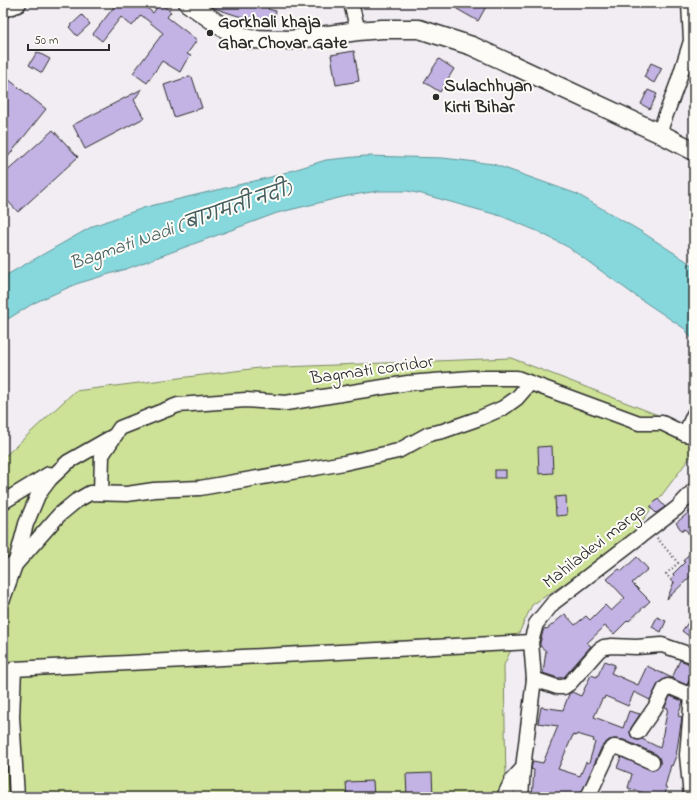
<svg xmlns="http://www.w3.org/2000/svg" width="697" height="800" viewBox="0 0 697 800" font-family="'Indie Flower','Playpen Sans Deva',sans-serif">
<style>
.green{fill:#cde297;stroke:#7c8661}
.water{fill:#86d8dd;stroke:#629396}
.building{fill:#c3b3e4;stroke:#2b2b2b;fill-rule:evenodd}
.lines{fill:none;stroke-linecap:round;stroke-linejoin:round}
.minor-casing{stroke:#2b2b2b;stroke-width:17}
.major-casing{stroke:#2b2b2b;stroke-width:21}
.path{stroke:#2b2b2b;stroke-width:2;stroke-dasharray:1 3;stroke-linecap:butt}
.minor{stroke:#fdfcf7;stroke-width:14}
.major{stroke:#fdfcf7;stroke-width:18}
.poi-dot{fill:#2b2b2b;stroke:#fdfcf7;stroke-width:1.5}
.labels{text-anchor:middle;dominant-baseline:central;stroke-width:4;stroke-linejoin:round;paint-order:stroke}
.poi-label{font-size:18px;font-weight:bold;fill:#2b2b2b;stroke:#fdfcf7;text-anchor:start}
.street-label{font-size:18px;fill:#2b2b2b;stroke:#fdfcf7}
.water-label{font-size:19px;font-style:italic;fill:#465f60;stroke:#fdfcf7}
</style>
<rect width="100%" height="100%" fill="#f1edf3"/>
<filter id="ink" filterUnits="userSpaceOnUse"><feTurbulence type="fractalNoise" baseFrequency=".025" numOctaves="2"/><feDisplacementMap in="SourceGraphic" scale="8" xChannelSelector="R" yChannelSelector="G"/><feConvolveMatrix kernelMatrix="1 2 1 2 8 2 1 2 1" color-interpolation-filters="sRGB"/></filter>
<g filter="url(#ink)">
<polygon class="green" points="511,358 694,429 694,452 625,544 532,605 504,665 506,783 500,797 3,797 3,458 75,391 259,368"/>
<polygon class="water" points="365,156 443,158 493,164 577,194 642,232 694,266 694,342 685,329 633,294 568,247 537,231 501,216 422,194 407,191 378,191 347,196 277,213 126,269 76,284 34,303 3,322 3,277 93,226 146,207 271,177 326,160"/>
<g class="building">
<polygon points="117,3 141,3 153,13 160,3 171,12 167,17 197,40 187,54 191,56 186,61 180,72 162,61 147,83 133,73 163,33 141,15 132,26 121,17 102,41 93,34"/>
<polygon points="206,3 269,3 268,9 276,11 274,22 238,16 214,8"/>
<polygon points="461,3 488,3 478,21 457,9"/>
<polygon points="82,15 90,24 77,36 69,27"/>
<polygon points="354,51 359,81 336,85 331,55"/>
<polygon points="37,52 50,59 42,73 29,65"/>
<polygon points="439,59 454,69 440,92 424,82"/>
<polygon points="651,63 662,68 654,83 644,77"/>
<polygon points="3,75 46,109 3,163"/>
<polygon points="188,77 192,77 202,108 174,117 164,85"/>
<polygon points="142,89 134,100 144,118 85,149 73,125"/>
<polygon points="648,90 657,94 650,109 641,104"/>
<polygon points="53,130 78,157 18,212 3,196 3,175"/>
<polygon points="552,446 553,473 539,474 538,447"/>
<rect x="495" y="470" width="11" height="8"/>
<polygon points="566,496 567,515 556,516 555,497"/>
<polygon points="658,499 665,507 656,513 650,507"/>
<polygon points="694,508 694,540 685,529 682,531 676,523"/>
<polygon points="694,548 694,570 693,569 690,572 692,575 667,599 674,582 671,580 674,576 673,574 685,562 683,561"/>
<polygon points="637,557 648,569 632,583 650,601 629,621 628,620 614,634 605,626 587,643 591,646 564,677 558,678 543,673 546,651 540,646 540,643 543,631 545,628 547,629 565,614 575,625 586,616 590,620 605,605 611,611 625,598 607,579 619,569 622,571"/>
<polygon points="694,614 694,640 682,631"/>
<polygon points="657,617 666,621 661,632 652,627"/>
<path d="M680 660 694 666V669L687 685 671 678 664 679 658 684 650 700 634 692 628 706 605 696 604 699H602L594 717 623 728 629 711 640 714 631 728 630 732 631 736 634 739 638 740 642 739 660 748 668 708 665 707 670 696 683 701 678 716 682 717 676 756 672 766 671 765 665 787 667 788 664 797H657L628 788 632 774 617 768 621 757 652 770 657 769 660 765V761L659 757 656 754 624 740 615 739 609 740 602 746 580 797H532L534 770 531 769 533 761 543 763 558 726 538 723 541 707 563 710 569 694 572 692 581 696 591 675 597 677 605 661 615 665 611 673 638 685 647 666 672 678ZM577 734 594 739 593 741 595 742 589 763 586 762 580 776 558 769 573 735 576 736Z"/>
<polygon points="432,773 433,797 407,797 406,774"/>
<polygon points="373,781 374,797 347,797 346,782"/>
</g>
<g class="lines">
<defs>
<g id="minor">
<polyline points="351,3 358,31"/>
<polyline points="659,133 677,85 691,41 689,3"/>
<polyline points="685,434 694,414"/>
<polyline points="101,493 102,455 120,428 178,405 246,400 286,403 408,383 472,378 517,378 639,423 662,423 685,434 694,436"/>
<polyline points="3,502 49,474"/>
<polyline points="3,566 15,565 59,515 76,501 90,493 127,494 154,490 200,488 344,463 398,451 429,434 443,431 480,418 503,408 517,398 530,383"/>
<polyline points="3,599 15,565 26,524 38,495 50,479 68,462 112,437"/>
<polyline points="534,679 557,687 564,687 570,683 599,650 604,647 612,646 636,647 662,645 694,656"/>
<polyline points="638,732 656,706 665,688 668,686 692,696"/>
<polyline points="17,797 12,717 14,669 531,642"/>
<polyline points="504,797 512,780 523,768 534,679 531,642 536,624 553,603 677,508 694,490"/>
<polyline points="521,797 523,768"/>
<polyline points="588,797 610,750 614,747 621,748 652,762"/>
<polyline points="691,797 687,755 692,696 694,689"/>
</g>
<g id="major">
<polyline points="188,3 224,28 249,39 290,40 358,31 382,29 419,29 472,46 659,133 694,151"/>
<polyline points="3,8 17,3"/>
</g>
</defs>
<use href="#minor" class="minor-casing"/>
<use href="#major" class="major-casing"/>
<polyline class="path" points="657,538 678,563 666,574 674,583"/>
<use href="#minor" class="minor"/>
<use href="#major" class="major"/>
</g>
</g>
<g class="poi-dot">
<circle cx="210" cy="33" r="4"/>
<circle cx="436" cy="97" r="4"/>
</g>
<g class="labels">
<g class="poi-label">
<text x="218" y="23">Gorkhali khaja<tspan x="218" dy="21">Ghar Chovar Gate</tspan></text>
<text x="444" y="87">Sulachhyan<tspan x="444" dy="21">Kirti Bihar</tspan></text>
</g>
<g class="street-label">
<text transform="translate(372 371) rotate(-8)">Bagmati corridor</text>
<text transform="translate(595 547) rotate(-38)">Mahiladevi marga</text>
</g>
<g class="water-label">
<text transform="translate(181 227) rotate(-19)">Bagmati Nadi (बागमती नदी)</text>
</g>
</g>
<rect width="697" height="800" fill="none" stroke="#fdfcf7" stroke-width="16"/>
<rect x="8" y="8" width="681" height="784" fill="none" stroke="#2b2b2b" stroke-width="1.5" filter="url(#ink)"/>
<path d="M28 44v6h81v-6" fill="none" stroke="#2b2b2b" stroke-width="2"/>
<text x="34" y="44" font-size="12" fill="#2b2b2b" stroke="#fdfcf7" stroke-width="3" paint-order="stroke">50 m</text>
</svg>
